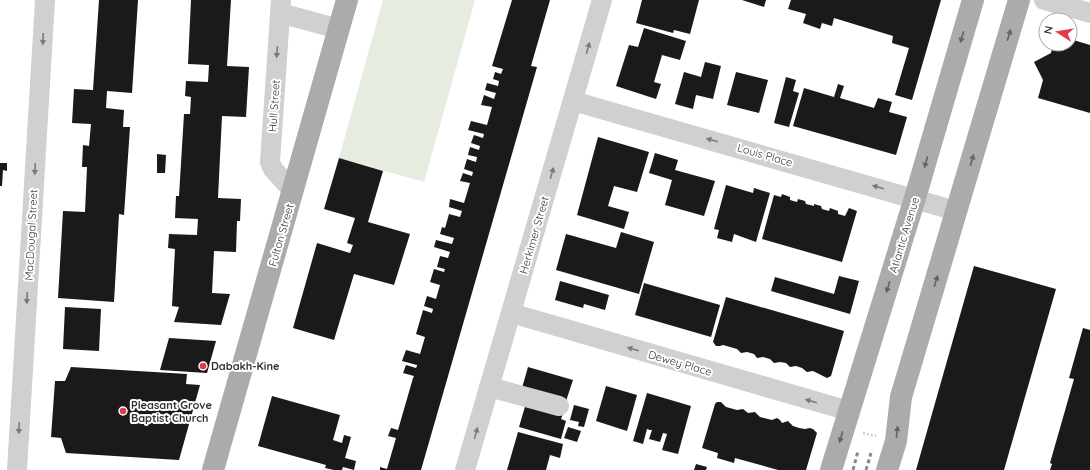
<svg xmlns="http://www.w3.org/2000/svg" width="1090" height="470" viewBox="0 0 1090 470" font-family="Quicksand,sans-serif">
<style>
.green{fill:#e6ecdf}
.building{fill:#1a1a1a}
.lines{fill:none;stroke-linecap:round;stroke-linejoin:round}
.path{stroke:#cdcdcd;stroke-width:2.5;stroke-dasharray:2 2;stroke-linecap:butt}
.minor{stroke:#d0d0d0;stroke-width:20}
.major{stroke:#ababab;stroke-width:22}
.rail{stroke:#888;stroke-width:3;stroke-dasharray:4 3;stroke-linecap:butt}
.oneway{fill:#636363}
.oneway2{fill:#7a7a7a}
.poi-dot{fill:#e63946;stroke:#fff;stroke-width:1.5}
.labels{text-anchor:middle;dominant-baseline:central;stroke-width:4;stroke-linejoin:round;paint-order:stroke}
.street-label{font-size:11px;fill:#333;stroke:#fff}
.poi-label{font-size:11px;font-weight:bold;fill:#333;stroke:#fff;text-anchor:start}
</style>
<rect width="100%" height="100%" fill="#fff"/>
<polygon class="green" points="383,0 475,0 424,182 339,158"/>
<g class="building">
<polygon points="99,0 138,0 132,93 107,91 106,108 124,110 123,127 130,127 124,215 119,214 114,302 58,298 63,211 85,212 87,167 82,167 83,145 89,146 91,124 72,123 74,89 93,90"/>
<polygon points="191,0 231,0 227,66 249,67 246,117 222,116 218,198 241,199 240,221 237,221 236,252 214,251 212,293 230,294 221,325 174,322 179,307 172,306 175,249 168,248 169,234 197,235 198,219 175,218 176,196 179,196 184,114 190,114 191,97 185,96 186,81 208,82 209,65 188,64"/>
<polygon points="512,0 550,0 531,66 537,67 421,470 380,470 380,467 387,469 396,438 388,436 391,428 398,430 413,378 414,376 403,373 406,365 416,368 417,366 417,365 402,361 406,350 420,354 425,337 416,334 423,310 432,313 433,309 424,306 427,296 436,299 440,285 430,282 434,269 444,272 445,269 437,267 440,256 448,258 450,252 434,247 436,240 452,244 454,238 440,234 442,227 445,228 449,214 460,217 462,211 449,207 450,199 464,203 470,183 460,181 463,173 472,176 473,172 464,169 467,159 476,162 477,157 468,155 470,147 479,150 480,146 471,143 474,135 483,138 484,134 468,130 471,121 487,125 492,107 481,105 484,95 494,99 496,93 485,90 487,83 498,86 499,81 493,79 495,72 501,74 503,69 492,66"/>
<polygon points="642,0 699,0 690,34 674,30 673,33 636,23"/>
<polygon points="742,0 766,0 764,7"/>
<polygon points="791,0 941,0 912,100 895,95 909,48 892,43 893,36 834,18 832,26 822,23 820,29 803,23 806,14 788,9"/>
<polygon points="644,28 686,41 680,60 662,55 654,82 661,84 656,99 616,86 629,45 638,47"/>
<polygon points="1070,39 1090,45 1090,113 1038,98 1043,80 1034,62 1051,53 1053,44 1070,44"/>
<polygon points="705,62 721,66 713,99 696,95 693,109 675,104 684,72 701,77"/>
<polygon points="736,72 768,80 759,113 727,105"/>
<polygon points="786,77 796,80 793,91 799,93 789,127 774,123"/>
<polygon points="838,84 844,86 840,98 874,108 878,98 892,102 889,112 907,117 896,155 793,126 804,88 834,97"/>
<polygon points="598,137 649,152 637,192 614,186 608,206 629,212 624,229 577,215"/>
<polygon points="655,153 678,160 675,170 715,181 704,216 665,205 672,180 649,173"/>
<polygon points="157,154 166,155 165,173 157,173"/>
<polygon points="339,158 383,171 368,222 410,234 394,285 354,274 334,340 293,328 317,243 350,253 353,245 347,243 355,218 324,209"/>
<polygon points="0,163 7,163 7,171 3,170 2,186 0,186"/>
<polygon points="726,185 753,193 754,188 770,193 756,242 734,234 732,242 717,238 719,230 714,229"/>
<polygon points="782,194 790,197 790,200 797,202 798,199 805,201 806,204 814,206 814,204 821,206 822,209 829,211 830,208 838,211 838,214 845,216 849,208 857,211 842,262 762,239 774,195 781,197"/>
<polygon points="621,232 654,242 639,294 556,270 566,234 616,248"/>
<polygon points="974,266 1056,289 1004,470 916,470"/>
<polygon points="839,276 859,281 850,314 771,291 775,277 834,294"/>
<polygon points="560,281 609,295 605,310 584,304 583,308 555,300"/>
<polygon points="644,283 720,305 711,337 635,315"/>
<polygon points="726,297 844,331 831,376 827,378 813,371 807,372 802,368 796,366 790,367 786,363 780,362 774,363 770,359 763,357 757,358 754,354 747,352 741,353 737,349 723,345 720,346 716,346 713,342"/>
<polygon points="65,307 101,309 99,351 63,349"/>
<polygon points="1083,328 1090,330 1090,470 1050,470 1052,464 1050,463 1074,379 1069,378"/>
<polygon points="169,338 216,341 207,373 160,370"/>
<polygon points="71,367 187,374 186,384 200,385 179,460 66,453 61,438 51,437 55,381 65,381"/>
<polygon points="528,367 573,380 566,401 522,388"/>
<polygon points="606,386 637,395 627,431 596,421"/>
<polygon points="647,393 691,406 678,454 662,450 667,434 663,433 660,442 649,439 652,430 650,430 647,429 643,444 633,441"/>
<polygon points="272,396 340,415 333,440 342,443 344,435 351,437 345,458 356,461 354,470 343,467 342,470 334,470 325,468 326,465 258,446"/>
<polygon points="717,402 721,402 726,407 737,410 743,409 748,413 755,412 760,417 772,420 777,418 780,420 782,423 788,421 793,426 799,428 805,429 810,428 813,429 817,433 806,470 778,470 735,458 734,463 717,458 718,453 702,448 715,404"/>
<polygon points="526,403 563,414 561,419 566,421 561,439 519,427"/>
<polygon points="574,405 589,409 584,427 578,426 579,422 570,420"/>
<polygon points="568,427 581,431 577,442 564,438"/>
<polygon points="518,432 563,444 560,458 550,455 546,470 507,470"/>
<polygon points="696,464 707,467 706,470 694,470"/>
</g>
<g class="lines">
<polyline class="path" points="863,433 876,436"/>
<g class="minor">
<polyline points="281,0 270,162 273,169 293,191"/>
<polyline points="1044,0 1090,13"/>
<polyline points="280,13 339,29"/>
<polyline points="573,101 956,211"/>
<polyline points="511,313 849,411"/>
<polyline points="489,387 559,406"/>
<polyline points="17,470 45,0"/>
<polyline points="465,470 602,0"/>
</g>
<g class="major">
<polyline points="213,470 347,0"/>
<polyline points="831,470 915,198 973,0"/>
<polyline points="887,470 896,441 901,397 1019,0"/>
</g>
<g class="rail">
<polyline points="853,470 858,451"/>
<polyline points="866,470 871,453"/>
</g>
</g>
<defs><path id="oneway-solid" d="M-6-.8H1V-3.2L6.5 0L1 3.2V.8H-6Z"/></defs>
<g class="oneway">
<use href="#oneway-solid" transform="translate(1009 35) rotate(-74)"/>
<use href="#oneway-solid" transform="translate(962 37) rotate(106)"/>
<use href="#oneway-solid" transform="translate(972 160) rotate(-74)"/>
<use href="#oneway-solid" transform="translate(926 162) rotate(106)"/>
<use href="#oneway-solid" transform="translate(936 281) rotate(-73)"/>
<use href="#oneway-solid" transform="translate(888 287) rotate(107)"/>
<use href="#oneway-solid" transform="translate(897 432) rotate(-84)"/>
<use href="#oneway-solid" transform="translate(841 437) rotate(106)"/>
</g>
<g class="oneway2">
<use href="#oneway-solid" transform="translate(43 39) rotate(93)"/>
<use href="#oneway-solid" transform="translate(588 48) rotate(-74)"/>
<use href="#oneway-solid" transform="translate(277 52) rotate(94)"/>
<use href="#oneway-solid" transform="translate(712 140) rotate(-164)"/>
<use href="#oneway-solid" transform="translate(35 169) rotate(93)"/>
<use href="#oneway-solid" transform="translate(552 173) rotate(-74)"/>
<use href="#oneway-solid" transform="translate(878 187) rotate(-164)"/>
<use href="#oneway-solid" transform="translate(27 298) rotate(93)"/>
<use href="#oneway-solid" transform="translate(633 349) rotate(-164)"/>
<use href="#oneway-solid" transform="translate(811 401) rotate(-164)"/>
<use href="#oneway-solid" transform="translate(19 428) rotate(93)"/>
<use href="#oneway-solid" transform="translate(476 433) rotate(-74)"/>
</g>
<g class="poi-dot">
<circle cx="203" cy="366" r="4"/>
<circle cx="123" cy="411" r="4"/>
</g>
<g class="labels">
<g class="street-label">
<text transform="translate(274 106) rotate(-86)">Hull Street</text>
<text transform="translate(765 155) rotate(16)">Louis Place</text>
<text transform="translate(31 235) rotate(-87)">MacDougal Street</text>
<text transform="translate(281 235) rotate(-74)">Fulton Street</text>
<text transform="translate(534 235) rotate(-74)">Herkimer Street</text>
<text transform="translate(904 235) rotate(-73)">Atlantic Avenue</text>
<text transform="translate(680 363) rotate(16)">Dewey Place</text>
</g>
<g class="poi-label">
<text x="211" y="366">Dabakh-Kine</text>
<text x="131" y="405">Pleasant Grove<tspan x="131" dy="13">Baptist Church</tspan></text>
</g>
</g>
<g transform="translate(1058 32) rotate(282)"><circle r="19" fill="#ffffff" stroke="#adadad"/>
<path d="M0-3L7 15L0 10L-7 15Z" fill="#e63946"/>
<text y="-6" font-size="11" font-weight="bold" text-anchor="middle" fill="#333333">N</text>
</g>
</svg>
